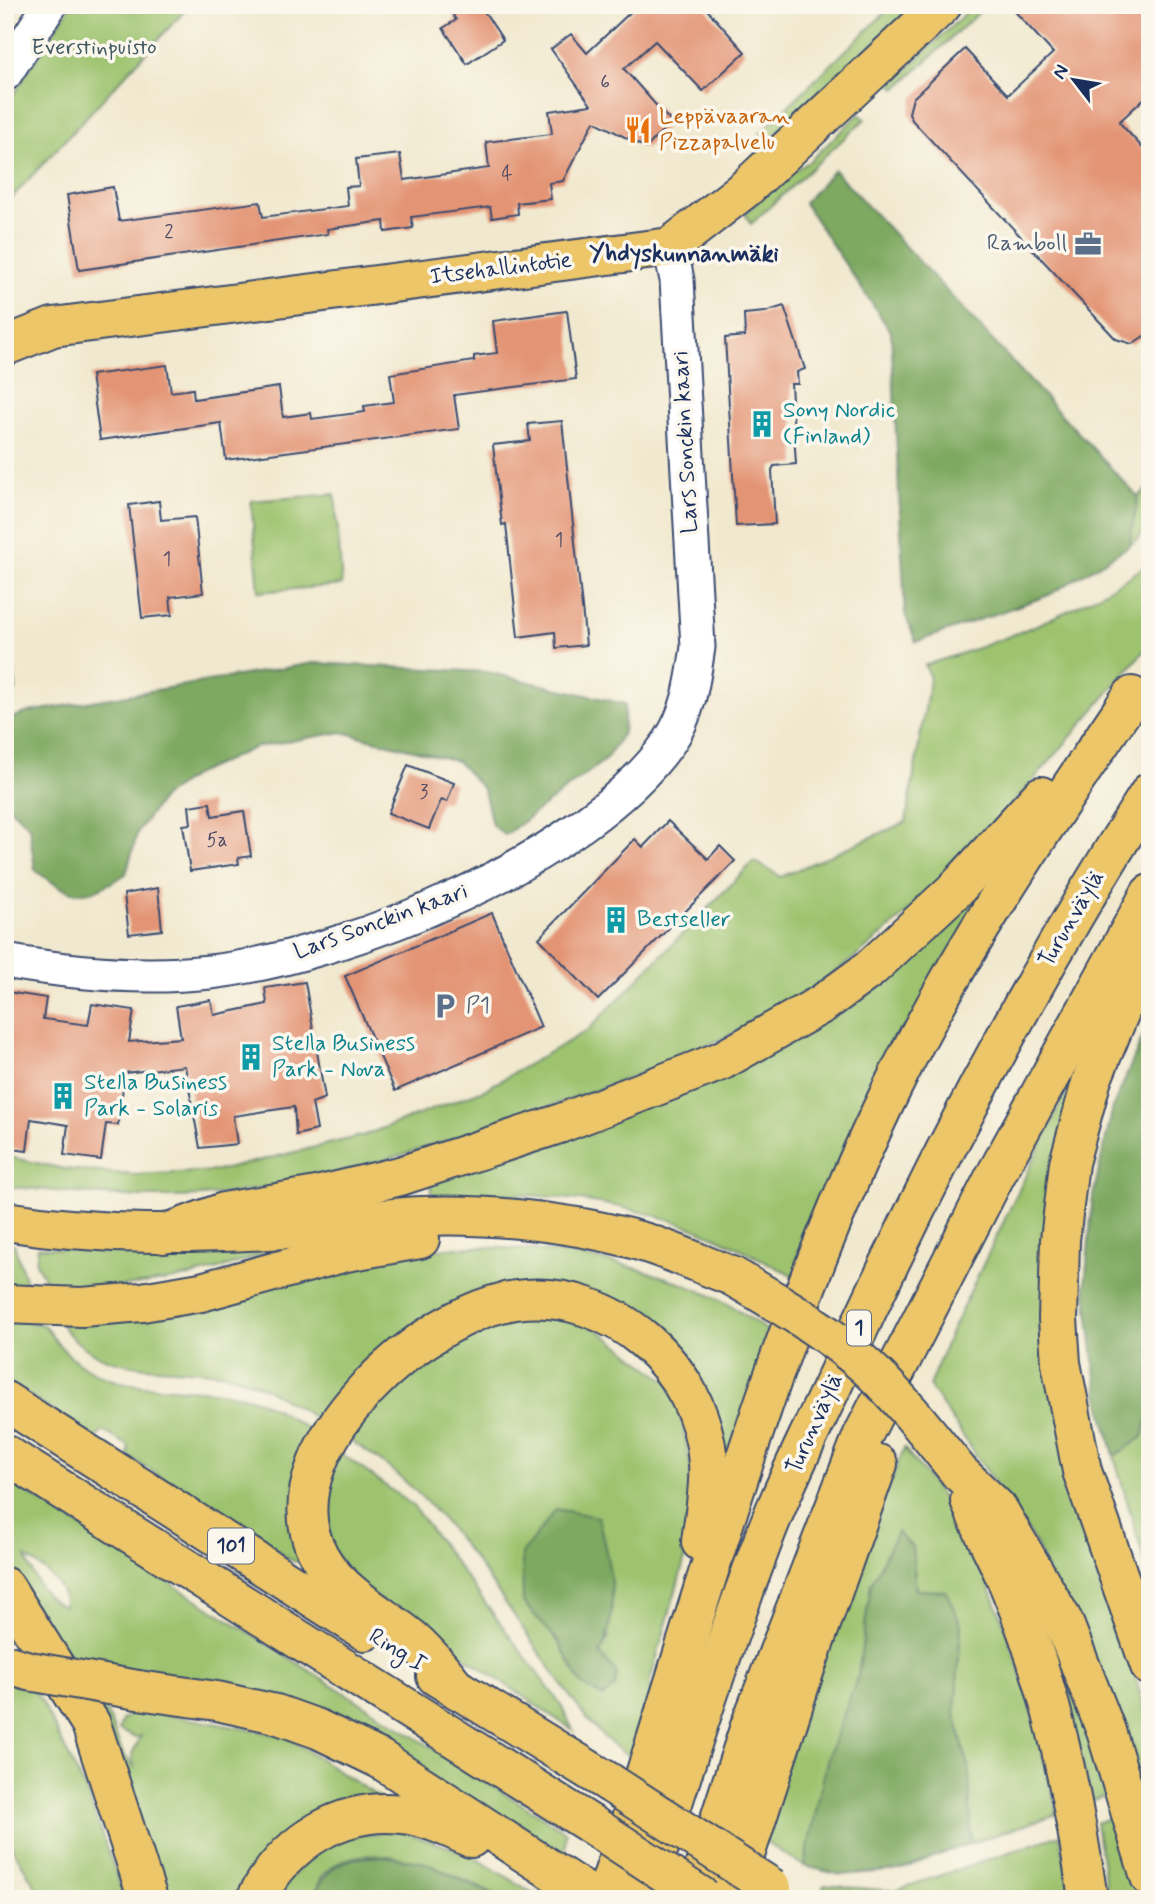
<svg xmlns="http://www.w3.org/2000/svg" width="1155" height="1904" viewBox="0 0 1155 1904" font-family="Mynerve,sans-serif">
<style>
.green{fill:#9dc36e;stroke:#5c7966;stroke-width:2;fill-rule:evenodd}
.forest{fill:#7ea961;stroke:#4c6c60;stroke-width:2}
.building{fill:#e39475}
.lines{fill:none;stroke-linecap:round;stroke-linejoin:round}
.minor-casing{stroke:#3b4b6f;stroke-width:37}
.major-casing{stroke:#3b4b6f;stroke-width:42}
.highway-casing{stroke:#3b4b6f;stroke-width:42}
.minor{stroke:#fff;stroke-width:33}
.major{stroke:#ecc669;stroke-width:38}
.highway{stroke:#ecc669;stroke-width:38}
.highway-bridge-casing{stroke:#3b4b6f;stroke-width:42;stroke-linecap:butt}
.highway-bridge{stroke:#ecc669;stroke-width:38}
.labels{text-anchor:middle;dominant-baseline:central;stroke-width:7;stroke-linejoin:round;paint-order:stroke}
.number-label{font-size:19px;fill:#4d4864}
.shield{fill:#fbf7ec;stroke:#5e6b89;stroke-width:2}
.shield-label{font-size:21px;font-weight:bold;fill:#1b2f5e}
.park-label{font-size:23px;fill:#425b63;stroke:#fbf7ec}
.food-label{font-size:23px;fill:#c56008;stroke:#fbf7ec;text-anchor:start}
.service-label{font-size:23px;fill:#4e5e75;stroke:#fbf7ec;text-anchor:end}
.street-label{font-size:23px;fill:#1b2f5e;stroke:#fbf7ec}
.culture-label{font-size:23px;fill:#0d838f;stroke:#fbf7ec;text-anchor:start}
.neighbourhood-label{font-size:24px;font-weight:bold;fill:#1b2f5e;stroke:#fbf7ec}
</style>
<rect width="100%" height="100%" fill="#fbf7ec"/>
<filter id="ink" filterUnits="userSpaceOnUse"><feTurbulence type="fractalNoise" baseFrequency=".0143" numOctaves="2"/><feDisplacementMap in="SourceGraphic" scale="14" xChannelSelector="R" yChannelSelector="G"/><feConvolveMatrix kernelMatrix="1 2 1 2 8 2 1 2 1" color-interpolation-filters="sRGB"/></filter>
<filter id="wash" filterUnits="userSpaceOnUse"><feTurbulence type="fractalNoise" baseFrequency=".00686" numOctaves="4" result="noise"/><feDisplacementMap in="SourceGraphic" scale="28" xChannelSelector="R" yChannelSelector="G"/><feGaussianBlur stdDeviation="1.57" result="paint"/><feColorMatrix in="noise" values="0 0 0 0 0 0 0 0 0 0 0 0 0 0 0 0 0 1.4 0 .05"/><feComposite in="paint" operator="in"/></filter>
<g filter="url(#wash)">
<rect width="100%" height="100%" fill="#f1e9cf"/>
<g class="green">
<polygon points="71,5 196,5 188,7 5,205 5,108"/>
<polygon points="893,5 916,5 766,142 761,138 760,133"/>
<polygon points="974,5 987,5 896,89 891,84"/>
<polygon points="859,114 865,119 751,224 745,214 783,178 810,161"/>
<polygon points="1150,486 1150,527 1129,546 1138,497"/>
<polygon points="335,494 342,585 259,592 251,501"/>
<path d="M1150 563V644C1061 746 975 858 870 945 761 1036 633 1078 501 1123 407 1154 311 1186 212 1195 146 1201 79 1193 13 1187L5 1175V1156L64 1169 134 1175 217 1171 365 1135 484 1090 588 1030 754 861 781 877 906 822 930 679 925 665C1005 641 1080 611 1150 563Z"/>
<polygon points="5,626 9,628 16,690 12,696 5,697"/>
<path d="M1003 860 794 1276C768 1263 742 1249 716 1237 628 1199 526 1189 431 1196L432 1178 658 1101Z"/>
<polygon points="1076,1070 1049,1217 1131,1662 1150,1728 1150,1828 1037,1545 929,1386 951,1332"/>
<polygon points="5,1242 14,1244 28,1288 5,1284"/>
<path d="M38 1247 142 1254 271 1247 273 1249C203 1281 126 1289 50 1289L36 1263Z"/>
<path d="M474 1247C562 1249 637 1261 718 1299 737 1308 754 1322 772 1334L722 1470 650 1323 472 1297 419 1321 388 1343 317 1419C288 1402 258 1380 225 1374 167 1363 100 1380 61 1324L413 1250Z"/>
<path d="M510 1313 577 1314 675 1387 697 1497 684 1562 650 1681V1703L637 1761C595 1739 571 1697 544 1659 487 1578 438 1492 350 1441L400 1370ZM523 1602 609 1637 582 1685 558 1641Z"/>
<path d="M5 1318 44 1325C98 1408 163 1377 246 1397 269 1402 291 1419 312 1432L304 1452 305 1563 293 1561 128 1456 129 1446 103 1431 96 1438 5 1380Z"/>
<polygon points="1150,1411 1150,1580 1114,1456 1143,1437"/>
<path d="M904 1448C917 1464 931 1481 943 1499 1005 1595 1031 1704 1057 1814L971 1843 969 1771 955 1713 961 1625 916 1590 912 1547 871 1584 858 1676 827 1761 804 1866 760 1839 829 1640Z"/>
<polygon points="338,1451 413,1506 561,1705 573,1730 359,1586 324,1538 328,1470"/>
<path d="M5 1479 566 1832 565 1864 416 1770 67 1662 5 1567ZM26 1557C42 1567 66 1585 64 1606 42 1600 33 1575 26 1557Z"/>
<polygon points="1042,1607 1111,1794 1092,1801"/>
<polygon points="5,1681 32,1688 41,1700 87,1793 125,1899 43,1899 5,1835"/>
<polygon points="88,1702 104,1705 123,1754 134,1767 132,1754 141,1736 135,1738 119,1730 122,1720 136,1709 285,1736 380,1798 239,1899 162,1899"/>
<polygon points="1116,1815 1141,1899 1108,1899 1096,1823"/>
<path d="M397 1830 467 1853 543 1899C531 1899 511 1902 500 1897 456 1876 366 1829 324 1874 319 1880 316 1892 313 1899H268L331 1839Z"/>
<polygon points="1060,1835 1072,1899 833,1899 822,1891 824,1885 894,1891"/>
</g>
<g class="forest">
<polygon points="834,170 1138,497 1129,546 1049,595 916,642 905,614 891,332 804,203"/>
<path d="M313 663 487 672 625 704 623 733 606 759 505 835 492 825 484 790 457 761 342 732 256 747 196 774 163 797 138 831 126 874C83 900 75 900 35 870L29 826 5 803V720L29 712Z"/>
<polygon points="1150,1020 1150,1411 1143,1437 1114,1456 1098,1394 1085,1285 1093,1196 1113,1107"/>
<path d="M556 1509 598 1517C609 1561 622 1611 600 1654L617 1673 615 1687 603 1697 582 1685 558 1641 523 1602 522 1554Z"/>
<polygon points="897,1532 912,1547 916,1590 946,1591 961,1625 955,1713 969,1771 971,1843 899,1870 841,1875 804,1866 827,1761 858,1676 871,1584"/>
<path d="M385 1856 426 1863 502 1899H313C329 1860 345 1858 385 1856Z"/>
</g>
<g id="blocks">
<g class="building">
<polygon points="447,5 480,5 503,40 467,64 443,28 456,20"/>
<polygon points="638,5 703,5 745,52 703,91 655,41 624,69 671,122 646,148 594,121 563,181 549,183 551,199 517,203 518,214 492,218 490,207 411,217 413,228 385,232 384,221 327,229 328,234 79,270 67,195 113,187 119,221 260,202 263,217 348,206 346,187 359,186 356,159 400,154 404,180 489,168 486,142 552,134 549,111 591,105 551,49 571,34 587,53"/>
<polygon points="1009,5 1150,5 1150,93 1119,122 1150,156 1150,332 1132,344 1116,339 912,120 909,113 913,98 965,49 1008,95 1053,53"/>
<polygon points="784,306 805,369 797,372 798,384 791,384 796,464 774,466 772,470 775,524 736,526 725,338 745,336 744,314 765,312"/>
<polygon points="567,311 576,379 454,395 459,429 226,460 221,423 100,440 91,375 167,365 171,392 193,389 194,399 279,387 283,417 311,413 312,419 365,412 364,406 394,402 390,374 474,361 474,356 497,353 493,321"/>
<polygon points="562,421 586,645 556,648 555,632 518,637 506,524 502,525 493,445 530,441 528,424"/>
<polygon points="159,501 161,520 195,517 203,593 170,597 172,615 142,618 129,505"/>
<polygon points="408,765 454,783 447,802 441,800 429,829 388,813"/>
<polygon points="210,803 212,816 244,811 251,856 238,858 239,864 190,871 183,825 191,824 189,806"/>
<polygon points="668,821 708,859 720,846 735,861 598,1000 539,938 635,839 643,847"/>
<polygon points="158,888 162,930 129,934 124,894"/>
<polygon points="492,913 541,1027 395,1091 345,976"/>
<polygon points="305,982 325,1098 312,1103 317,1130 296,1135 294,1107 233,1116 237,1144 200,1148 185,1066 125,1073 118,1125 106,1124 101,1160 64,1155 68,1125 31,1119 27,1151 5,1148 7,992 46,998 43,1019 88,1025 92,1004 134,1010 129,1042 181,1038 176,1006 211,1000 214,1015 267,1004 265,988"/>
</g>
</g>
</g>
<g filter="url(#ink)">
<use href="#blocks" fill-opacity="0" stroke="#3b4b6f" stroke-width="2"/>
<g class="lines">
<defs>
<g id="minor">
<polyline points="5,74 50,5"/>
<path d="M5 961C72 973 143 979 210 972 349 956 587 859 669 742 689 713 693 681 698 647L677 280 670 247"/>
</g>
<polyline id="major" points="5,346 53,327 670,247 746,188 942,5"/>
<g id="highway">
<polyline points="1139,936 1127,995 1092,1079 1069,1163 1060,1240 1058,1319 1061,1363 1082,1471 1150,1666"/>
<path d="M5 1221C98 1236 192 1235 285 1229 331 1226 377 1218 422 1216 489 1213 579 1223 643 1242 673 1251 702 1265 732 1276"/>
<polyline points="164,1234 224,1212 317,1196 400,1176 559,1124 721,1061 822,1004 870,969 957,888 1041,796"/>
<polyline points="5,1304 82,1307 142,1302 201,1292 346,1252 420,1239"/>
<polyline points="5,1401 365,1631"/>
<polyline points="5,1454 592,1825"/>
<polyline points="959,1472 998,1509 1063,1621 1106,1731 1150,1877"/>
<path d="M970 1500C981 1530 998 1558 1010 1588 1051 1685 1073 1794 1088 1899"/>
<polyline points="5,1587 91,1724 148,1899"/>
<polyline points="436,1676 610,1783"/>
<polyline points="138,1690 217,1701 276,1714 318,1729 380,1759 596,1899"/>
<path d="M458 1690C444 1673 429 1653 412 1639 377 1610 332 1590 314 1545 274 1444 426 1312 516 1300 612 1287 702 1368 708 1463 710 1489 704 1516 701 1542"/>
<path d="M256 1899C286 1841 344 1804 410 1815 431 1819 452 1829 471 1838"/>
<path d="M605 1899C696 1627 766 1345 893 1086 960 949 1047 822 1132 696"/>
<path d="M643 1899C680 1778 719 1657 764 1538 786 1479 816 1422 842 1365 932 1167 1033 975 1150 792"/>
<polyline points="694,1899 750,1726 862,1437 994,1178 1150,894"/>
<polyline points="731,1899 805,1669 878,1464"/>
</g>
</defs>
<use href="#minor" class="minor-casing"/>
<use href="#major" class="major-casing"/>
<use href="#highway" class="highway-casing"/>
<use href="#minor" class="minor"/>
<use href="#major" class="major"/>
<use href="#highway" class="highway"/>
<defs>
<g id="highway-bridge">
<path d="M732 1276C778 1303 826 1330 866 1366 901 1398 930 1436 959 1472"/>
<polyline points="5,1664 29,1671 138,1690"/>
<polyline points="610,1783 772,1888"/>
<polyline points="592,1825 705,1899"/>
</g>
</defs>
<use href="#highway-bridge" class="highway-bridge-casing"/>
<use href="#highway-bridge" class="highway-bridge"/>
</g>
</g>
<defs>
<symbol id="restaurant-bare" viewBox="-9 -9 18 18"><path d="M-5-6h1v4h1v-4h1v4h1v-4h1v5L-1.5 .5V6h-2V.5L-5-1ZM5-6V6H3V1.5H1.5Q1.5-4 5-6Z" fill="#e8710a" stroke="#fbf7ec" stroke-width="2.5" paint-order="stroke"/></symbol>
<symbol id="office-bare" viewBox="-9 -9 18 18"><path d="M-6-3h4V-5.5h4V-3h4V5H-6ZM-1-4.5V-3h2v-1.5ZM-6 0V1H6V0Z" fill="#5c6f8a" stroke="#fbf7ec" stroke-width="2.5" paint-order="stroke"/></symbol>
<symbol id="building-bare" viewBox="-9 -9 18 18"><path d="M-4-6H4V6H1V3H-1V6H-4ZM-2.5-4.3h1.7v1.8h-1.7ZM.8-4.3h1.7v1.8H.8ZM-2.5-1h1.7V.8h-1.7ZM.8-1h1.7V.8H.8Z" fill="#0f9aa8" stroke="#fbf7ec" stroke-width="2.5" paint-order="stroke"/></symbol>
<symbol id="parking-bare" viewBox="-9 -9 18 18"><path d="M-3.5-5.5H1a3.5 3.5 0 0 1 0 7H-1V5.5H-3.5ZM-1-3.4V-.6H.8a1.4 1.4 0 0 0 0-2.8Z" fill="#5c6f8a" stroke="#fbf7ec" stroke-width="2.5" paint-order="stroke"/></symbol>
</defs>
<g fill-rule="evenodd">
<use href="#restaurant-bare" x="619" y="111" width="38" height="38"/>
<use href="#office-bare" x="1069" y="225" width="38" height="38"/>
<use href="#building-bare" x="743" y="405" width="38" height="38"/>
<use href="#building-bare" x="597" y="901" width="38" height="38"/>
<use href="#parking-bare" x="426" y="987" width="38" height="38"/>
<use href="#building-bare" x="232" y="1038" width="38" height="38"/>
<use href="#building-bare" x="44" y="1077" width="38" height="38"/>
</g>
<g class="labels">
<g class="number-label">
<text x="605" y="82">6</text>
<text x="507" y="174">4</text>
<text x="169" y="232">2</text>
<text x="559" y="540">1</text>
<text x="167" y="559">1</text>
<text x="424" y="792">3</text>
<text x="217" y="840">5a</text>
</g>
<g class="shield">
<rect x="847" y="1310.5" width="24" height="35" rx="5"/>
<rect x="208" y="1528.5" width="46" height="35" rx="5"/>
</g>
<g class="shield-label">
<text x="859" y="1328">1</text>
<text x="231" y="1546">101</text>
</g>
<g class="park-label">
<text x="94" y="48">Everstinpuisto</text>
</g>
<g class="food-label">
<text x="659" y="117">Leppävaaran<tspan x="659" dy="26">Pizzapalvelu</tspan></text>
</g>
<g class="service-label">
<text x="1067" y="244">Ramboll</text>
<text x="466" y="1006" text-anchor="start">P1</text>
</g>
<g class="street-label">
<text transform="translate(501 269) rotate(-7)">Itsehallintotie</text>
<text transform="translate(686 442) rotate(-93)">Lars Sonckin kaari</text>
<text transform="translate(1072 919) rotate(-60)">Turunväylä</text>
<text transform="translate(381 922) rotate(-20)">Lars Sonckin kaari</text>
<text transform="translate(815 1424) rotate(-66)">Turunväylä</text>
<text transform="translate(397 1651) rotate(32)">Ring I</text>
</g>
<g class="culture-label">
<text x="783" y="411">Sony Nordic<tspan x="783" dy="26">(Finland)</tspan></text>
<text x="637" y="920">Bestseller</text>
<text x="272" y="1044">Stella Business<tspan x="272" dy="26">Park - Nova</tspan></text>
<text x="84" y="1083">Stella Business<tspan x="84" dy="26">Park - Solaris</tspan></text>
</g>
<g class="neighbourhood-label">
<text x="684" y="254">Yhdyskunnanmäki</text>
</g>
</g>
<rect width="1155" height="1904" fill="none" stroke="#fbf7ec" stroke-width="28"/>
<g transform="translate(1074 80) rotate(301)" stroke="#fbf7ec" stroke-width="5" paint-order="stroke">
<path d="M0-5L12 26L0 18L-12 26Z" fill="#1b2f5e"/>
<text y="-10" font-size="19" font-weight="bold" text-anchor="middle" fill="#1b2f5e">N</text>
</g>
</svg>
